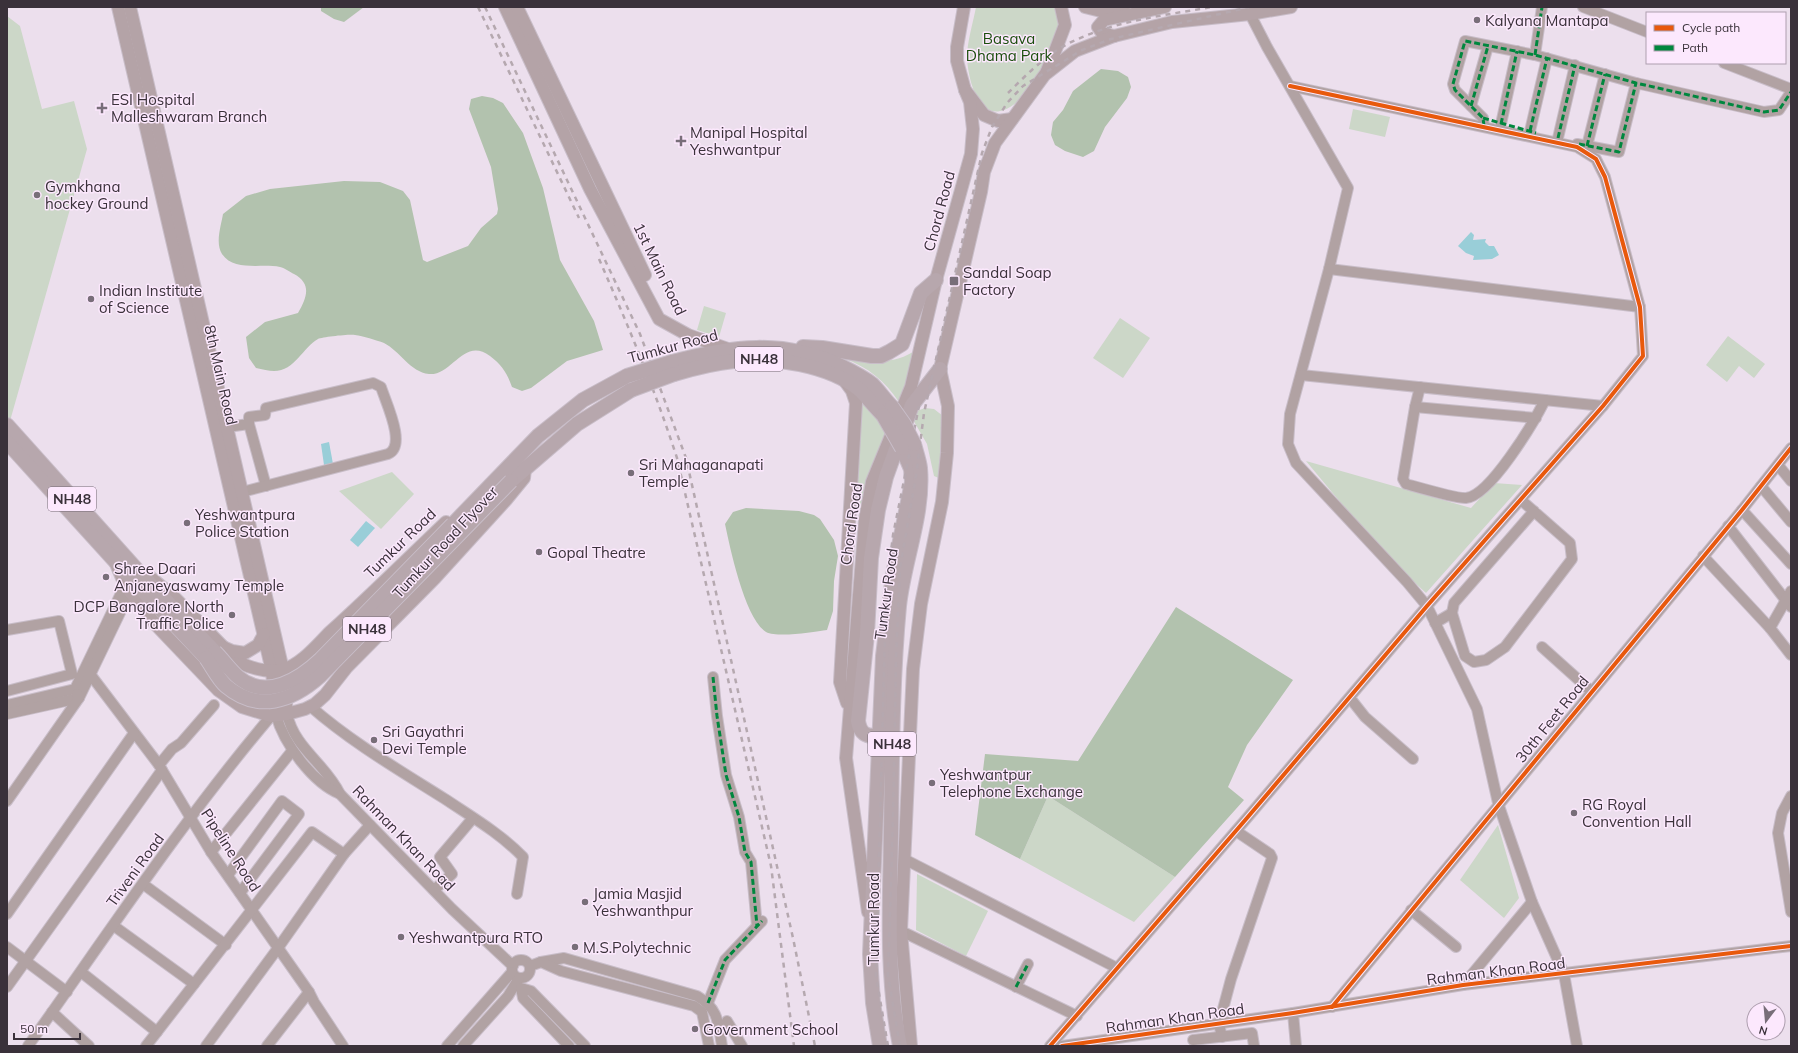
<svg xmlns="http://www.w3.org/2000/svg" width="1798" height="1053" viewBox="0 0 1798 1053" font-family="Mulish,sans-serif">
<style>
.green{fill:#ccd7c8}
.forest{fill:#b2c2ae}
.water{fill:#99ced8}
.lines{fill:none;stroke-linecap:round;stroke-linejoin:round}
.minor-casing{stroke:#c8bdc8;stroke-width:12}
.major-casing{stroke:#c8bdc8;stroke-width:14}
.highway-casing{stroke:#c8bdc8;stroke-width:16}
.minor{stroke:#b1a2a3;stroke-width:10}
.major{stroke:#b4a3a7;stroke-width:12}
.highway{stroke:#b7a7ad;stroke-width:14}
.rail{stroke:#b5a8af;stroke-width:2.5;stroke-dasharray:5 5;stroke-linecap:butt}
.highway-bridge-casing{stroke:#c8bdc8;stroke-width:16;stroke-linecap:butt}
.highway-bridge{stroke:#b7a7ad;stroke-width:14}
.quiet{stroke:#00873e;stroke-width:3;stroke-dasharray:6 3;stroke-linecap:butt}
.cycleway-casing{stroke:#fce8fd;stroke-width:6}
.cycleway{stroke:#e8590c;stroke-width:4}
.poi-dot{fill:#786e79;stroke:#fce8fd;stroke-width:1.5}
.labels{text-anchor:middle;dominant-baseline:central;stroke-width:3;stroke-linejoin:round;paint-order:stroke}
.shield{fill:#fce8fd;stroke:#746874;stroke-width:1}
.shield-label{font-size:14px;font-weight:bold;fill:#3a313a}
.poi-label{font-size:15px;fill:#3a313a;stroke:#fce8fd;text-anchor:start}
.park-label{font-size:15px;fill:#1a4e0c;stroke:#fce8fd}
.street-label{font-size:15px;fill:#3a313a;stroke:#fce8fd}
</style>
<rect width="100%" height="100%" fill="#ecdfed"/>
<g class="green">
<path d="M976 7H1055C1058 15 1061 22 1059 31 1054 53 1027 102 1004 110 977 120 968 77 967 58 967 42 973 23 976 7Z"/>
<polygon points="7,16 20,26 42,109 74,101 87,149 10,421 7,417"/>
<polygon points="1353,109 1390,117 1385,137 1349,129"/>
<polygon points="704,306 726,313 719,337 697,330"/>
<polygon points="1120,318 1150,338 1123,378 1093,358"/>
<polygon points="1728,336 1765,364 1754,378 1739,366 1727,382 1706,365"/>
<path d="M918 349 899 402C885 381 868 367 845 359L846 356C875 361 892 366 918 349Z"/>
<polygon points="859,400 870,408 889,433 863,514 853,512"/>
<polygon points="925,408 934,409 943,416 941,479 934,476 927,444 912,418 917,411"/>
<polygon points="1306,461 1471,508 1494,483 1522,485 1426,593 1381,551"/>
<polygon points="392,472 414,494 381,529 339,491"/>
<polygon points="1048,796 1175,877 1134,922 1020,859"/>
<polygon points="1498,825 1519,898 1504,918 1460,880"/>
<polygon points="917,874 988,911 966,956 916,930"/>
</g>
<g class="forest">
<polygon points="321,7 364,7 344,22 334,19 321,11"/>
<polygon points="1101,69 1118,71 1128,77 1131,87 1127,98 1105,127 1094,151 1083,157 1065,151 1055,145 1051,135 1053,122 1063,110 1073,91"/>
<path d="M482 96 493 98 503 103 523 133 543 188 560 260 594 321 603 350 567 361 531 388 522 391 512 387C507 373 502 365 490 356 464 336 452 376 429 374 410 372 400 351 384 343 376 340 363 336 355 335 349 334 323 337 318 339 303 347 295 371 274 371 269 371 262 369 256 368L249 358 246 337 265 322 298 313C307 297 312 284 294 274 290 272 285 268 280 267 262 263 234 272 222 254 215 243 221 226 223 214L246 196 270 189 344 181 380 182 403 191 410 200 423 260 427 262 468 246 481 228 497 214 498 209 491 167 469 109 471 99Z"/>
<path d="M746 508 799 511 814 515 820 519 834 540 838 556 834 581 833 611 827 630C814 632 778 638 766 632 745 619 730 548 725 524L733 512Z"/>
<polygon points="1176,607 1293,680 1247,745 1228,787 1244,800 1175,877 1048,796 1020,859 975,835 985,754 1078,761"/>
</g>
<g class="water">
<polygon points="1471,232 1474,235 1473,240 1486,239 1485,242 1489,246 1494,246 1499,255 1492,259 1473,260 1474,256 1466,253 1458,246"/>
<polygon points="329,442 333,464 324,465 321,444"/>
<polygon points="366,521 375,528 358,547 350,540"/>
</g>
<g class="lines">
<defs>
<g id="minor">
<polyline points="1583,7 1647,32"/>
<polyline points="1250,14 1267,47 1348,188 1329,269 1290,414 1288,444 1296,463 1407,582 1427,606 1477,709 1498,803 1532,902 1564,974 1577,1046"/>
<polyline points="1535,55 1542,7"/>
<polyline points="1724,63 1791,89"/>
<polyline points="1471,106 1488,46"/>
<polyline points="1501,124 1517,51"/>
<polyline points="1484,126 1483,118 1455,90 1453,84 1465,41 1535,55 1636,83 1764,112 1779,110 1791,92"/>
<polyline points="1530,131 1547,58"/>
<polyline points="1558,138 1575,65"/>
<polyline points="1577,144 1619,152 1636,83"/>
<polyline points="1587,146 1605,74"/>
<polyline points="1329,269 1640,307"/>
<polyline points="1301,375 1603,406"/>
<path d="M1420 387 1415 407 1403 479 1406 484C1417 487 1458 499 1466 498 1490 496 1534 422 1545 400"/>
<polyline points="1415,407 1536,418"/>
<polyline points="249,424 266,486"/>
<path d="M227 427 249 424V417L265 415 266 408 373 383 381 387C386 403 407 446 388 454L242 492"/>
<polyline points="1778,465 1791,481"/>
<polyline points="1761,486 1791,522"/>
<polyline points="1521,500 1570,543 1572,559 1505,647 1486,660 1474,662 1465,656 1452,613 1454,603 1534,511"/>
<polyline points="1742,510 1791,564"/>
<polyline points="1728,526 1791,607"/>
<polyline points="1703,556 1770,628"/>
<polyline points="1791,591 1770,628 1791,655"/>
<polyline points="1435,623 1452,613"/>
<polyline points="7,630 59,621 72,674 7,691"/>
<polyline points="1542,647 1591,691"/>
<polyline points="90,674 159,765 211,852 309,992 314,1002 343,1046"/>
<polyline points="713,677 717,716 726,775 739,817 745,852 751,862 757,926"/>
<polyline points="1350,698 1365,717 1413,759"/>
<polyline points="7,705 75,689 125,585"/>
<path d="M310 706C351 742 399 770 445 799 472 817 501 834 523 857L517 894"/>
<polyline points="7,714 79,698 130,592"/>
<path d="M287 714C295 749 325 763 340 794"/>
<path d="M276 715C284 744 313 783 340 794L452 909 513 966"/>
<polyline points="159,765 172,749 181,743 214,705"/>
<polyline points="1791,796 1782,813 1778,833 1791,912"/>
<polyline points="7,801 79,698 77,694"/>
<polyline points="211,852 292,751"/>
<polyline points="904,859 1117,968"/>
<polyline points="228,875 282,801 299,814 240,893"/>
<polyline points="143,884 226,945"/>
<polyline points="434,890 452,874 440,857 473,818"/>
<polyline points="1411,910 1456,947"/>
<polyline points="7,914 134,733"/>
<polyline points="114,926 194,984"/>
<polyline points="901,931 1077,1016"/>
<polyline points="7,947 67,992"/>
<circle cx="521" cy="969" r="9"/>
<path d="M541 962 564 958 697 996C719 1009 718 1023 722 1046"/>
<polyline points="530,966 541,962 561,971 694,1006 702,1012 709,1046"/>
<polyline points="81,972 157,1032"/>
<polyline points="1463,985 1532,902"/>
<polyline points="7,987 162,770"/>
<polyline points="1016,987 1028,964"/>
<polyline points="708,1003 725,960 762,921"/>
<polyline points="1332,1007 1742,510 1791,448"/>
<polyline points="52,1012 89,1046"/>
<polyline points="1293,1013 1296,1046"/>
<polyline points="727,1021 742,1046"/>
<polyline points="1222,1037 1219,1024 1231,979 1272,858 1270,854 1236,831"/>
<polyline points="1193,1040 1252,1033 1254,1046"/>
<path d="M28 1046C107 935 183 820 271 716"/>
<polyline points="146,1046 312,832 344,854"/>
<polyline points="206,1046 278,948 344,854 370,825"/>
<polyline points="267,1046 309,992"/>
<polyline points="447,1046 512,972"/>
<polyline points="463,1046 508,996 519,978"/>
<polyline points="569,1046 523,998 521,988 531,991 585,1046"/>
<polyline points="1050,1046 1247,818 1427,606 1603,406 1643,356 1640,307 1605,177 1596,159 1577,147 1290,86"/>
<polyline points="1062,1046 1293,1013 1463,985 1791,946"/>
</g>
<g id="major">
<polyline points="118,7 272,671 276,715"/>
<polyline points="130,7 283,670 287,714"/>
<polyline points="505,7 590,189 659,319 688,335 728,349"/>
<polyline points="517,7 645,275"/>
<polyline points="964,7 957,47 957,61 965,90 984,115 998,121 1012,119"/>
<polyline points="1085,7 1101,11 1124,7"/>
<polyline points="1114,36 1102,33 1098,27 1104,20 1165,7"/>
<polyline points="1047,73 1075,51 1114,36 1172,22 1250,14 1291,7"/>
<polyline points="844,380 852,391 856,403 840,682 847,703"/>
<polyline points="116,564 125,585 156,625 218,690 242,707 271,716 287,714 305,709 315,704 325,695 347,667 435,578 506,500 524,478 525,469"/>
<path d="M150 577 174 597 238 662C251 668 268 673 282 670 301 665 317 645 330 632 370 596 407 559 446 522"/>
<polyline points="223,647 232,651 245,653 258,645 264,634"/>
<polyline points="868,912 846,758 865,520 872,482 911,387 936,280 971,154 973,129 970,102 965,90"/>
<polyline points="911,1046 901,931 913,669 921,604 942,502 947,453 948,406 940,369 981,192 984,172 995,143 1046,73 1054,54 1065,25 1061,7"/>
</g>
<g id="highway">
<polyline points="803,347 822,348 872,356 881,356 889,352 902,344 921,293 936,280"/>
<path d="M672 362C731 346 783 339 841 366 851 371 863 377 872 384 879 391 885 400 892 407"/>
<path d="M674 374C694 368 714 363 734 361 773 356 829 365 860 390 868 398 875 407 883 415"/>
<polyline points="7,425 138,571 215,652"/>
<polyline points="7,442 114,560 206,658"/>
<polyline points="511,481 577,424 631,390"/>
<polyline points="453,524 538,436 583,400 627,376"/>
<path d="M879 735C866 738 860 733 858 721L867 634 871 558 878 510 886 477 912 405 940 369"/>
<polyline points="880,1046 873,1003 870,954 883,656 893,575 912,482 911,469 902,448"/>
<path d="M900 1046C886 976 890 905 891 834 892 758 892 681 899 606 904 560 924 514 920 468 919 460 916 452 914 444"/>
</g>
</defs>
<use href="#minor" class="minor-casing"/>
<use href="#major" class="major-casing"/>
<use href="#highway" class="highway-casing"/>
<use href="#minor" class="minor"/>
<use href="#major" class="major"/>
<use href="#highway" class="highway"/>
<g class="rail">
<polyline points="478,7 579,218"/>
<polyline points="485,7 640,334 686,458 793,938 815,1046"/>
<path d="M1008 93C1028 73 1051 50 1078 39 1120 20 1167 15 1212 7"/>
<path d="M599 259C628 325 655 390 677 458L771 866 794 1046"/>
<polyline points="888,1046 876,976 886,594 893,535 919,406"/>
<polyline points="900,1046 888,975 893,819 896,658 900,568 916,476 924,413 982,153 992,127 1007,103 1023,86 1082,50 1111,39 1250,7"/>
</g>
<defs>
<g id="highway-bridge">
<polyline points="627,376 672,362"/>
<polyline points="631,390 674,374"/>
<polyline points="892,407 904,424 914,444"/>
<polyline points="883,415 902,448"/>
<path d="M215 652C223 660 230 670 238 677 266 701 300 679 321 659L453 524"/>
<path d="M206 658C212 666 218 679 226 686 258 713 292 701 320 676L511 481"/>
</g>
</defs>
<use href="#highway-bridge" class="highway-bridge-casing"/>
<use href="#highway-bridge" class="highway-bridge"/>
<g class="quiet">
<polyline points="1535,55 1542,7"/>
<polyline points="1471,106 1488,46"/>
<polyline points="1483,118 1536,133"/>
<polyline points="1501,124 1517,51"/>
<polyline points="1484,126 1483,118 1455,90 1453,84 1465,41 1535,55 1636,83 1764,112 1779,110 1791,92"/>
<polyline points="1530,131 1547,58"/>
<polyline points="1558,138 1575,65"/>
<polyline points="1579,144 1619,152 1636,83"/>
<polyline points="1587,146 1605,74"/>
<polyline points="713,677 717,716 726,775 739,817 745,852 751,862 757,926"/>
<polyline points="1016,987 1028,964"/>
<polyline points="708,1003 725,960 762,921"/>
</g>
<defs>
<g id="cycleway">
<polyline points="1332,1007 1742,510 1791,448"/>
<polyline points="1050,1046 1247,818 1427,606 1603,406 1643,356 1640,307 1605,177 1596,159 1577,147 1290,86"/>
<polyline points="1062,1046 1293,1013 1463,985 1791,946"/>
</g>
</defs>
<use href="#cycleway" class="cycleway-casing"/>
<use href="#cycleway" class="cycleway"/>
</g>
<g class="poi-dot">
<circle cx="1477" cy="20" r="4"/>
<path d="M100 102h4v4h4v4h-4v4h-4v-4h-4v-4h4z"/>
<path d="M679 135h4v4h4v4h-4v4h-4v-4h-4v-4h4z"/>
<circle cx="37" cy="195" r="4"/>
<rect x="949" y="276" width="10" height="10" rx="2"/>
<circle cx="91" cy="299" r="4"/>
<circle cx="631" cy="473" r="4"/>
<circle cx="187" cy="523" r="4"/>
<circle cx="539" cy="552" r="4"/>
<circle cx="106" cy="577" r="4"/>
<circle cx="232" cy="615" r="4"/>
<circle cx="374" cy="740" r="4"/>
<circle cx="932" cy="783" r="4"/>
<circle cx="1574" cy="813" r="4"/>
<circle cx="585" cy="902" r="4"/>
<circle cx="401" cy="937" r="4"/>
<circle cx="575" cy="947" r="4"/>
<circle cx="695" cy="1029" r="4"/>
</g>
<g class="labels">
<g class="shield">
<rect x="735" y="347" width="48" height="24" rx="3"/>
<rect x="48" y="487" width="48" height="24" rx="3"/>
<rect x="343" y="617" width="48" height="24" rx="3"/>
<rect x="868" y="732" width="48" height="24" rx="3"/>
</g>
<g class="shield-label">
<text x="759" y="359">NH48</text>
<text x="72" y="499">NH48</text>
<text x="367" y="629">NH48</text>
<text x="892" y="744">NH48</text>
</g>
<g class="poi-label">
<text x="1485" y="20">Kalyana Mantapa</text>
<text x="111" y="99">ESI Hospital<tspan x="111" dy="17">Malleshwaram Branch</tspan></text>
<text x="690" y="132">Manipal Hospital<tspan x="690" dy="17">Yeshwantpur</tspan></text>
<text x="45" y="186">Gymkhana<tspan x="45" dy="17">hockey Ground</tspan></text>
<text x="963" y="272">Sandal Soap<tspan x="963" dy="17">Factory</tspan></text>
<text x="99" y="290">Indian Institute<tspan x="99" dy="17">of Science</tspan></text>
<text x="639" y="464">Sri Mahaganapati<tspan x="639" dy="17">Temple</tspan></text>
<text x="195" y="514">Yeshwantpura<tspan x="195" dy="17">Police Station</tspan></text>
<text x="547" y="552">Gopal Theatre</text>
<text x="114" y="568">Shree Daari<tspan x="114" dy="17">Anjaneyaswamy Temple</tspan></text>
<text x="224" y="606" text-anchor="end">DCP Bangalore North<tspan x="224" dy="17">Traffic Police</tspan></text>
<text x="382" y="731">Sri Gayathri<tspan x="382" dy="17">Devi Temple</tspan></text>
<text x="940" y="774">Yeshwantpur<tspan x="940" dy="17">Telephone Exchange</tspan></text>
<text x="1582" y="804">RG Royal<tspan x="1582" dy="17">Convention Hall</tspan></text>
<text x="593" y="893">Jamia Masjid<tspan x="593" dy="17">Yeshwanthpur</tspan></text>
<text x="409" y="937">Yeshwantpura RTO</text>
<text x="583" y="947">M.S.Polytechnic</text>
<text x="703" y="1029">Government School</text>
</g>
<g class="park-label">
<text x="1009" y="38">Basava<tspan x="1009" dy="17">Dhama Park</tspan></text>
</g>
<g class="street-label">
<text transform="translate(939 211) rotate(-75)">Chord Road</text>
<text transform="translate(660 269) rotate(64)">1st Main Road</text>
<text transform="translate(673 346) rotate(-15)">Tumkur Road</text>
<text transform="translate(221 375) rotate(77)">8th Main Road</text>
<text transform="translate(851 524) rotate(-82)">Chord Road</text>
<text transform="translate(445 542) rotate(-47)">Tumkur Road Flyover</text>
<text transform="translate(400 543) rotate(-44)">Tumkur Road</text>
<text transform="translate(886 594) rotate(-82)">Tumkur Road</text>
<text transform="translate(1552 719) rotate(-51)">30th Feet Road</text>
<text transform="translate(404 838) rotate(46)">Rahman Khan Road</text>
<text transform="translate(231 850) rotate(57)">Pipeline Road</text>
<text transform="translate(135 870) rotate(-54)">Triveni Road</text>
<text transform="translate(873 919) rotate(-90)">Tumkur Road</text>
<text transform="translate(1496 971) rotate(-7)">Rahman Khan Road</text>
<text transform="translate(1175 1018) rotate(-8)">Rahman Khan Road</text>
</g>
</g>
<rect width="1798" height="1053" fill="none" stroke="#3a313a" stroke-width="16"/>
<rect x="1646" y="12" width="140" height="52" fill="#fce8fd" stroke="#ae9faf"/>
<rect x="1654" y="25" width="20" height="6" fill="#e8590c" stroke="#ae9faf"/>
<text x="1682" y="32" font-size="12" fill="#3a313a">Cycle path</text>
<rect x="1654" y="45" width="20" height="6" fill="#00873e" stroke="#ae9faf"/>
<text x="1682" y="52" font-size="12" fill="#3a313a">Path</text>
<g transform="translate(1766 1021) rotate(196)"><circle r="19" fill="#fce8fd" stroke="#ae9faf"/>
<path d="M0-3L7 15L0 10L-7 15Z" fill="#786e79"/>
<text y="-6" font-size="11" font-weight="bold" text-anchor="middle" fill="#3a313a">N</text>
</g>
<path d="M14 1033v6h66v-6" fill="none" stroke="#3a313a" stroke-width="2"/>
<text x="20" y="1033" font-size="12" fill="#3a313a" stroke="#fce8fd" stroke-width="3" paint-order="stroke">50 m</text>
</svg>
